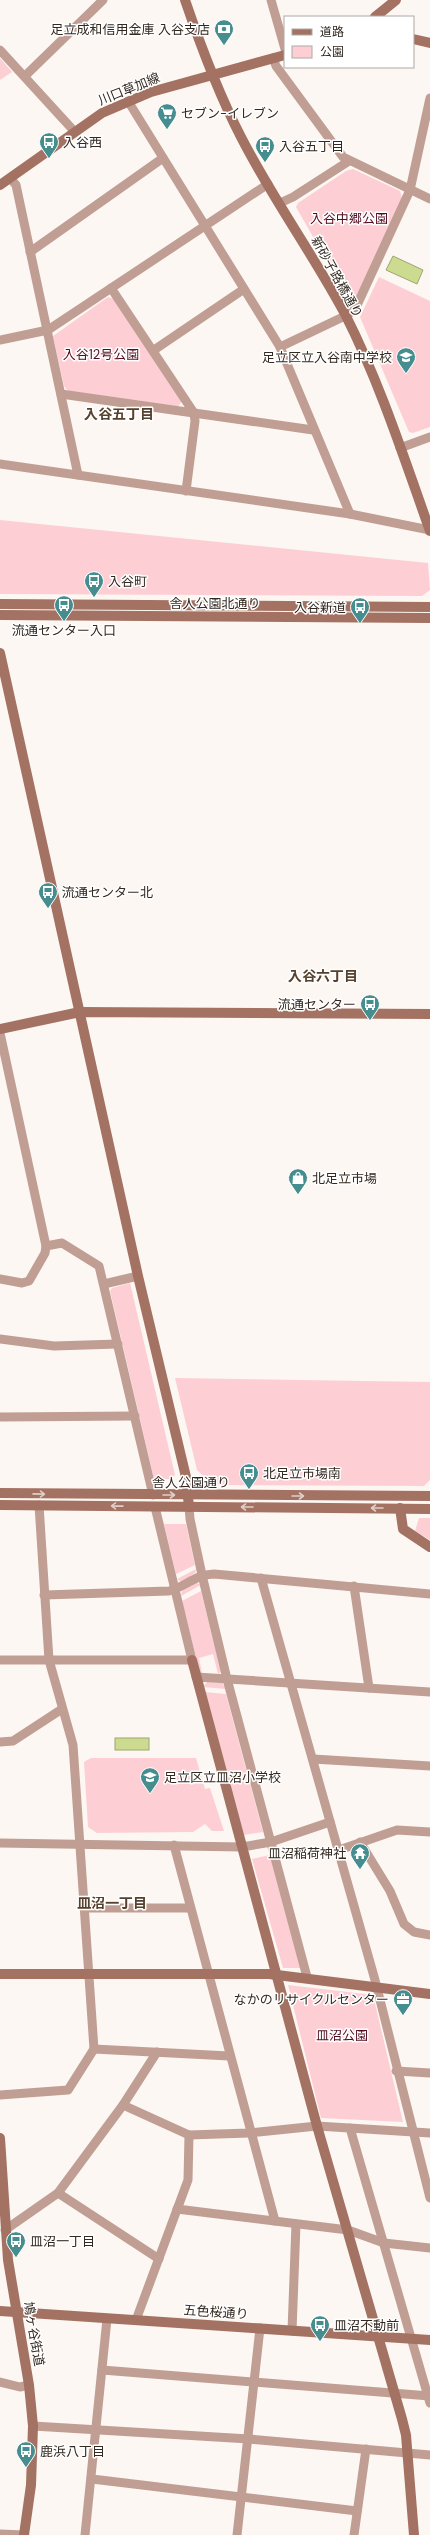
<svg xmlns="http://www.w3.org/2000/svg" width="430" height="2535" viewBox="0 0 430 2535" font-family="'DM Sans','Noto Sans JP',sans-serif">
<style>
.green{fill:#fdcfd4}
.water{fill:#ccdb90;stroke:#9ea66f}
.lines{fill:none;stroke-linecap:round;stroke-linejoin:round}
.street{stroke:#c19e93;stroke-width:9}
.secondary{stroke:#a47263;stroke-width:10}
.oneway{stroke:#dfcec8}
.labels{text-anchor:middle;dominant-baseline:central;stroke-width:3;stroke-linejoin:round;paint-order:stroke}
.poi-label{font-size:13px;fill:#322921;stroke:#fff;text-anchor:start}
.street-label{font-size:13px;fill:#322921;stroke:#fff}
.park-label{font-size:13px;fill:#540c20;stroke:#fff}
.neighbourhood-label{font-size:14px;font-weight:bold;fill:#55412e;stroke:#fff}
</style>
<rect width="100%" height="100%" fill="#fcf7f2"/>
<g class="green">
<polygon points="0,58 12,72 0,80"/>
<polygon points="353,169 400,191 402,198 356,298 348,298 296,207 298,203 346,171"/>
<polygon points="379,277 430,301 430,427 413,433 409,432 360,317"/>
<polygon points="108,297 115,299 183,399 178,407 68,391 64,386 53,336"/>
<polygon points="0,520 428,563 430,590 422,596 0,594"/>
<polygon points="130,1283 175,1475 171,1479 154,1479 110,1291 112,1288"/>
<polygon points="175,1378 430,1382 430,1480 424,1486 213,1485 197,1470"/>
<polygon points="419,1518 430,1518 430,1540 415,1531"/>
<polygon points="164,1524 186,1524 195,1565 176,1574"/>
<polygon points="196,1569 195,1573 182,1582 177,1579"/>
<polygon points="195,1582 201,1585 181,1596 182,1591"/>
<polygon points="201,1591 221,1672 218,1674 213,1654 199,1658 202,1673 200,1673 182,1601"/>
<polygon points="207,1682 222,1683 226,1689 203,1687"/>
<polygon points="205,1692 226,1694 263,1832 244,1835"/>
<polygon points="91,1758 196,1758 205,1789 210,1788 224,1831 212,1831 205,1824 193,1832 97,1833 88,1827 84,1762"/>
<polygon points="270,1855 301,1968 283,1968 252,1859"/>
<polygon points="288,1985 373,1995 403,2122 321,2118"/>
</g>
<g class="water">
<polygon points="393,256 423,270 417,284 386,270"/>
<rect x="115" y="1738" width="34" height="12"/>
</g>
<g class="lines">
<g class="street">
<polyline points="271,0 285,49"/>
<polyline points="0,50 74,131"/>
<polyline points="273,58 276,66 343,157 430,199"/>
<polyline points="25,76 103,0"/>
<polyline points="128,101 280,347 350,514"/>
<polyline points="10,178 16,185 78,475"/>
<polyline points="280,203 293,197 349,161"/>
<polyline points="30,252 163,158"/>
<polyline points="111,288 194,413 195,421 186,491"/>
<polyline points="0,340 48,330 268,184"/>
<polyline points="280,347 345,316 353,311 358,303 410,190 430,98"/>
<polyline points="154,350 244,289"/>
<polyline points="61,394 313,430"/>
<polyline points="400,448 430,437"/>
<polyline points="0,464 350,514 430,530"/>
<polyline points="0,1033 46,1246 45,1253 29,1281 22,1283 0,1279"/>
<polyline points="46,1246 62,1243 99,1266 153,1495"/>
<polyline points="104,1284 138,1276"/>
<polyline points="0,1339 54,1346 118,1344"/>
<polyline points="0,1417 135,1416"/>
<polyline points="39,1505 49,1660 73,1745 94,2049"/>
<polyline points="189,1507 190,1519 202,1575 227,1679 307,1977"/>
<polyline points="261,1578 375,1980 430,2198"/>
<polyline points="354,1586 369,1688"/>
<path d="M44 1595 169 1591C187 1586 194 1575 214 1574L430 1594"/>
<polyline points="0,1660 192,1660 155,1507"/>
<polyline points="196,1677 430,1692"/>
<polyline points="0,1742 13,1741 62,1709"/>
<polyline points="313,1759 430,1766"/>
<polyline points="360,1842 390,1891 404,1924 414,1932 430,1935"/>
<polyline points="0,1843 242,1847 271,1842 330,1822"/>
<polyline points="174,1845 275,2221"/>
<polyline points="339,1850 397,1830 430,1832"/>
<polyline points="85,1908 189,1908"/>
<polyline points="396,2071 430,2073"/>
<polyline points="0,2095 68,2090 94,2049 229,2056"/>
<polyline points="123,2105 189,2135 249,2133 317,2126 430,2133"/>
<polyline points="350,2128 430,2403"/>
<polyline points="58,2193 159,2259"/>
<polyline points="177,2209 348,2230 384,2243 430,2248"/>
<polyline points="5,2230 58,2193 123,2105 157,2052"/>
<polyline points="136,2320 188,2180 189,2135"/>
<polyline points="292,2331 296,2224"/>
<polyline points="102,2370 430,2396"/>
<polyline points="0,2382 20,2387 29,2385"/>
<polyline points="33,2426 249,2439 430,2455"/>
<polyline points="92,2479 357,2511"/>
<polyline points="0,2534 24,2535"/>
<polyline points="85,2535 107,2319"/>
<polyline points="237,2535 260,2328"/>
<polyline points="354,2535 366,2449"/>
</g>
<g class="secondary">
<path d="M185 0C201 47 218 93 241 137 272 198 313 254 345 314 380 383 404 458 430 531"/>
<polyline points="375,17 396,0"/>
<polyline points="413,39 430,43"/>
<polyline points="0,185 102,113 151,92 285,55"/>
<polyline points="0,604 430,607"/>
<polyline points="0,615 430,618"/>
<polyline points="0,653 138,1276 186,1477 189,1507"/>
<polyline points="0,1029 80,1012 430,1014"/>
<polyline points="0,1493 430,1496"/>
<polyline points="0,1505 430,1509"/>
<polyline points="400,1508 403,1529 430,1547"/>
<polyline points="192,1660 317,2126 402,2419 406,2435 414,2535"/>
<polyline points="0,1974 269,1974 430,1994"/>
<polyline points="0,2138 8,2260 29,2385 33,2426 31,2485 24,2535"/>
<polyline points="0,2311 430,2340"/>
</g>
</g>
<defs><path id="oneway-shaft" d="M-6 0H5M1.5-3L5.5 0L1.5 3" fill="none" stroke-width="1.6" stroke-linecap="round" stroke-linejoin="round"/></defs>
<g class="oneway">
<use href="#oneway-shaft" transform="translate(39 1494) rotate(1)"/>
<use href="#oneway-shaft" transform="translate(169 1495)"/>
<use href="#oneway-shaft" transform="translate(298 1496)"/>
<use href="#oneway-shaft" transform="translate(117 1506) rotate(-179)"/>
<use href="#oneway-shaft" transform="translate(247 1507) rotate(-180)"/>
<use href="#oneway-shaft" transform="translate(377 1508) rotate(-180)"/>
</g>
<defs>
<symbol id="bank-pin" viewBox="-11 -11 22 30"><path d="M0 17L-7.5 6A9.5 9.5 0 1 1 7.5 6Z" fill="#458d8f" stroke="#fff"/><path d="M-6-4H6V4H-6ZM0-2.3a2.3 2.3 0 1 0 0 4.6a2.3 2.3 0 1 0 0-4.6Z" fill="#fff"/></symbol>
<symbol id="supermarket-pin" viewBox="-11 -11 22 30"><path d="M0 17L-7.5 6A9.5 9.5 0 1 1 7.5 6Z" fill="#458d8f" stroke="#fff"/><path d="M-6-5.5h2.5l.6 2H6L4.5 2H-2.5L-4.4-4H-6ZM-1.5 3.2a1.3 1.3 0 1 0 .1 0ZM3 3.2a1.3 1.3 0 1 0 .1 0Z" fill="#fff"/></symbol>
<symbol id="bus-pin" viewBox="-11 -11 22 30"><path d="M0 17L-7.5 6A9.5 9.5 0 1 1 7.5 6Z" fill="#458d8f" stroke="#fff"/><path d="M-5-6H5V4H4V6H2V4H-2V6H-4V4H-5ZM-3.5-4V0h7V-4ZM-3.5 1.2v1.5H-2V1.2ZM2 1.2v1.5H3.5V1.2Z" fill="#fff"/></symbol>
<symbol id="school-pin" viewBox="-11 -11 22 30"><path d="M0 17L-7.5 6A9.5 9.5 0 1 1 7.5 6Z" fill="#458d8f" stroke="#fff"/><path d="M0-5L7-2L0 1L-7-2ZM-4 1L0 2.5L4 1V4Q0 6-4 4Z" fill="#fff"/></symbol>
<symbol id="shop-pin" viewBox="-11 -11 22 30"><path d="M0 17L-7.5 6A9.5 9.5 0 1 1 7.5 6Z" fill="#458d8f" stroke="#fff"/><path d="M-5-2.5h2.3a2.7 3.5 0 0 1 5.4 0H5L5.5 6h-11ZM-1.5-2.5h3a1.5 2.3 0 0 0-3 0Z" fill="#fff"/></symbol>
<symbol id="temple-pin" viewBox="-11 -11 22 30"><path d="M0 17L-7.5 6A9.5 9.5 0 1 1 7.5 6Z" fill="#458d8f" stroke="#fff"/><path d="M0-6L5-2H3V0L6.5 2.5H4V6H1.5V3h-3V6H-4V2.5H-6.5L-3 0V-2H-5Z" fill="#fff"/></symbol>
<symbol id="office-pin" viewBox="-11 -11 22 30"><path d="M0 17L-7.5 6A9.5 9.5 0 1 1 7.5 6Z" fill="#458d8f" stroke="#fff"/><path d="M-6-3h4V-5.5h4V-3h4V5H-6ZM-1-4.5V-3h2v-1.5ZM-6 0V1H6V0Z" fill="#fff"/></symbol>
</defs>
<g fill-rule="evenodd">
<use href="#bank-pin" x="213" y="18" width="22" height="30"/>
<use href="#supermarket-pin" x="156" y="102" width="22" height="30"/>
<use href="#bus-pin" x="38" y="131" width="22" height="30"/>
<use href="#bus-pin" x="254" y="135" width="22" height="30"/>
<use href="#school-pin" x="395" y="346" width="22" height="30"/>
<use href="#bus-pin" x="83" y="570" width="22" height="30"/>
<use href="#bus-pin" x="53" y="594" width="22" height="30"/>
<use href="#bus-pin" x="349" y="596" width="22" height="30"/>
<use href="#bus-pin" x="37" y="881" width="22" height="30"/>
<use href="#bus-pin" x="359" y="993" width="22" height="30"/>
<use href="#shop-pin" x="287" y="1167" width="22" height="30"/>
<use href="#bus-pin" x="238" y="1462" width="22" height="30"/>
<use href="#school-pin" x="139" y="1766" width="22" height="30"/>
<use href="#temple-pin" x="349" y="1842" width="22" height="30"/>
<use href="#office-pin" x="392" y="1988" width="22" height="30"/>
<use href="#bus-pin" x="5" y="2230" width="22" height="30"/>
<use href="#bus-pin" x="309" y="2314" width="22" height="30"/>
<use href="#bus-pin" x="15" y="2440" width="22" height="30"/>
</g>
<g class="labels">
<g class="poi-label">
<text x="210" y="29" text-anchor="end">足立成和信用金庫 入谷支店</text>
<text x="181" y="113">セブン-イレブン</text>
<text x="63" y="142">入谷西</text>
<text x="279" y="146">入谷五丁目</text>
<text x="392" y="357" text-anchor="end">足立区立入谷南中学校</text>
<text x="108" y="581">入谷町</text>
<text x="346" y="607" text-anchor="end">入谷新道</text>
<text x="64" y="630" text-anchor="middle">流通センター入口</text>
<text x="62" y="892">流通センター北</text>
<text x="356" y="1004" text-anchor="end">流通センター</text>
<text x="312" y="1178">北足立市場</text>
<text x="263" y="1473">北足立市場南</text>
<text x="164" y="1777">足立区立皿沼小学校</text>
<text x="346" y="1853" text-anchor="end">皿沼稲荷神社</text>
<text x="389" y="1999" text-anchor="end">なかのリサイクルセンター</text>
<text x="30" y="2241">皿沼一丁目</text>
<text x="334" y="2325">皿沼不動前</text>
<text x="40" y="2451">鹿浜八丁目</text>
</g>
<g class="street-label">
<text transform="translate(129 89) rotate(-22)">川口草加線</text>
<text transform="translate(337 277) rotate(61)">新砂子路橋通り</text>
<text x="215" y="603">舎人公園北通り</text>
<text x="191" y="1482">舎人公園通り</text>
<text transform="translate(216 2312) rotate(4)">五色桜通り</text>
<text transform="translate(34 2334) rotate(80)">鳩ヶ谷街道</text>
</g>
<g class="park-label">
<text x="349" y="218">入谷中郷公園</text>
<text x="101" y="354">入谷12号公園</text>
<text x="342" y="2035">皿沼公園</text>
</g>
<g class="neighbourhood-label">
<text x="119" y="414">入谷五丁目</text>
<text x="323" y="976">入谷六丁目</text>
<text x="112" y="1903">皿沼一丁目</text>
</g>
</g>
<rect x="284" y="16" width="130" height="52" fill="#ffffff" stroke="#ada9a6"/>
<rect x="292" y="29" width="20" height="6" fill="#a47263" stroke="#ada9a6"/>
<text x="320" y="36" font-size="12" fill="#322921">道路</text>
<rect x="292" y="46" width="20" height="12" fill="#fdcfd4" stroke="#ada9a6"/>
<text x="320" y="56" font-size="12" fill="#322921">公園</text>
</svg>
